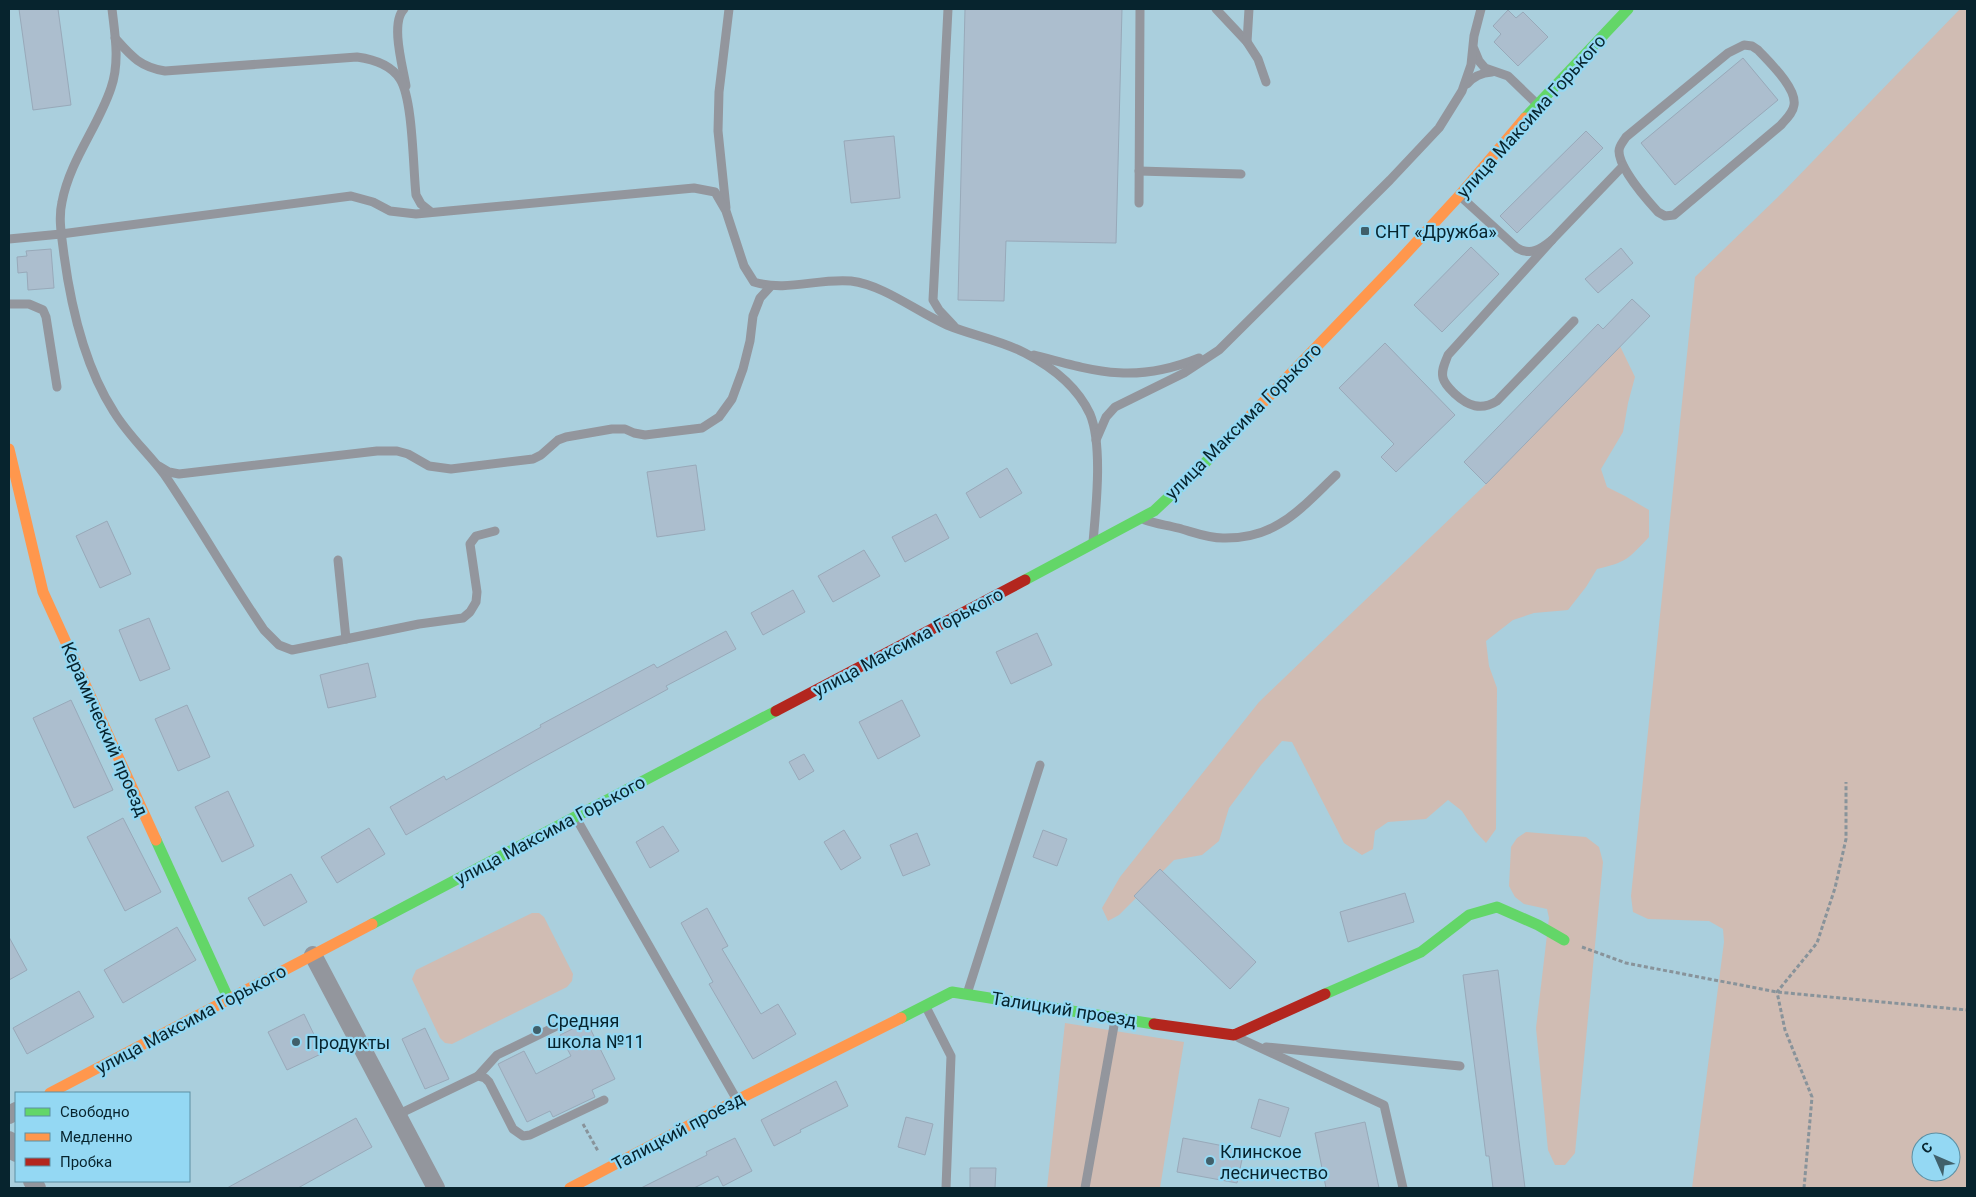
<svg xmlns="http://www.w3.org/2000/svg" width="1976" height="1197" viewBox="0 0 1976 1197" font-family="Roboto,sans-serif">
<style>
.green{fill:#d0bcb3;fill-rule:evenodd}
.building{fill:#acbece;stroke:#98a9b9}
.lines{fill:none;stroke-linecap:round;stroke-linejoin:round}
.path{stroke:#88939a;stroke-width:3;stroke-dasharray:4 2.5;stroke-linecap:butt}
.lane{stroke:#93969d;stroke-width:9}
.street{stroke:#93969d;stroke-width:18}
.fast{stroke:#63d668;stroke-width:11}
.slow{stroke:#ff974d;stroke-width:11}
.jam{stroke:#b3261e;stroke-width:11}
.poi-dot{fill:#40606b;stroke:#94d8f3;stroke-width:2}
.labels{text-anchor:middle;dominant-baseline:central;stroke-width:4.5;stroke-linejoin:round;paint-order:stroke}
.street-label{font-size:18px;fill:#07242e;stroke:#94d8f3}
.poi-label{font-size:18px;fill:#07242e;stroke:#94d8f3;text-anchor:start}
</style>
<rect width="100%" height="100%" fill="#aacfdd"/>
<g class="green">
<path d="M1960 9H1967V1188H1692L1724 942 1723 929 1709 921 1648 919 1633 912 1631 896 1695 277 1782 193ZM1921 1142H1951V1172H1921Z"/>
<path d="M1620 346 1635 377 1628 403 1623 432 1601 469 1607 487 1625 496 1649 510V537C1628 559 1627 562 1597 569L1586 587 1568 610 1534 613 1513 620 1486 641 1489 666 1497 688 1496 829 1486 843 1475 831 1462 811 1448 800 1426 819 1388 822 1375 831 1373 849 1362 855 1344 843 1292 742 1282 741 1261 765 1229 808 1219 841 1202 855 1174 860 1119 915 1108 921 1102 908 1120 877 1259 702 1486 484Z"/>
<polygon points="1526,832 1586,837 1599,847 1603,862 1575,1153 1565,1165 1555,1165 1548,1150 1536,1028 1549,918 1547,909 1524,904 1515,897 1509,886 1511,847 1517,838"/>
<polygon points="532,913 539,913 544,917 573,974 572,981 567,987 452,1044 445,1043 440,1038 412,979 416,970"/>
<polygon points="1065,1023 1184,1042 1160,1188 1047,1188"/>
</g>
<g class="building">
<polygon points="19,9 58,9 71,105 33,110"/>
<polygon points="965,9 1122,9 1116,243 1006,241 1004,301 958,300"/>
<polygon points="1508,10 1516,18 1523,12 1548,37 1518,66 1494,42 1501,34 1493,26"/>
<polygon points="1743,58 1778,100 1675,185 1641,143"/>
<polygon points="1586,131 1603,148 1517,233 1500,216"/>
<polygon points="894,136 900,198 851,203 844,141"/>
<polygon points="1471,247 1499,274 1442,332 1414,305"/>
<polygon points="1621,248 1633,263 1598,293 1585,279"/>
<polygon points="51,249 54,288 28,290 27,272 18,273 17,257 27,256 26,251"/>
<polygon points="1632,299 1650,316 1486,484 1464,462 1598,324 1603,329"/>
<polygon points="1385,343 1455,415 1396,472 1381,457 1394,444 1339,388"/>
<polygon points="696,465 705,530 657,537 647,472"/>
<polygon points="1007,468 1022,493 980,518 966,493"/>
<polygon points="936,514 949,538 905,562 892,537"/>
<polygon points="107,521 131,574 100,588 76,536"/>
<polygon points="864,550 880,576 833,602 818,576"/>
<polygon points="793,590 805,612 763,635 751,613"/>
<polygon points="149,618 170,669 140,681 119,630"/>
<polygon points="726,631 736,649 666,686 668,689 534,762 406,835 390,807 444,776 446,780 541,727 540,725 654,664 657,668"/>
<polygon points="1037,633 1052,665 1011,684 996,652"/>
<polygon points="368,663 376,697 328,708 320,675"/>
<polygon points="71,700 113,790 74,808 33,718"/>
<polygon points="902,700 920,736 878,759 859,722"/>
<polygon points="187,705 210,757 178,771 155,719"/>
<polygon points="804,754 814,771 799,780 789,762"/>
<polygon points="228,791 254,846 222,862 195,807"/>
<polygon points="123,818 161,892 125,911 87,837"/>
<polygon points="663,826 679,851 650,868 636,842"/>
<polygon points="369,828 385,854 337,883 321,857"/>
<polygon points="844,830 861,858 841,870 824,842"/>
<polygon points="1043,830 1067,839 1057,866 1033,857"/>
<polygon points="917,833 930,865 903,876 890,845"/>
<polygon points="1160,869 1256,962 1230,989 1134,896"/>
<polygon points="291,874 307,902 264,926 248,898"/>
<polygon points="1405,893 1414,922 1348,942 1340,912"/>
<polygon points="707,908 728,946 722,949 761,1014 778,1004 796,1034 753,1059 709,984 713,982 681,923"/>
<polygon points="177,927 196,960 123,1003 104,970"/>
<polygon points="9,937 27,970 9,980"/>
<polygon points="1498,970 1520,1149 1525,1188 1493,1188 1489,1156 1486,1156 1463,975"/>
<polygon points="79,991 94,1017 27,1054 13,1028"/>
<polygon points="304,1014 323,1053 287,1070 268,1032"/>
<polygon points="587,1022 615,1079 592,1090 595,1097 553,1117 550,1111 527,1122 498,1064 524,1051 536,1074 571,1056 560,1035"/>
<polygon points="425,1028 449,1079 425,1089 402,1039"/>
<polygon points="836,1081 848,1106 800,1130 801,1132 774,1146 761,1120"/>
<polygon points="1259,1099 1289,1108 1280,1137 1251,1128"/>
<polygon points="906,1117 933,1124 925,1155 898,1147"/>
<polygon points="356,1118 372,1147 298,1188 227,1188"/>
<polygon points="1365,1122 1379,1188 1326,1188 1315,1133"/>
<polygon points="735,1138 752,1171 723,1186 718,1176 694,1188 641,1188 707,1155 706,1152"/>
<polygon points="1183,1138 1244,1150 1237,1183 1177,1172"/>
<polygon points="970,1168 996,1168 995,1188 970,1188"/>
</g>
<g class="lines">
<g class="path">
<polyline points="1582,947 1626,963 1777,992 1967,1010"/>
<polyline points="583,1124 598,1151"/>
<polyline points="1804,1188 1812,1097 1785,1030 1777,992 1817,943 1835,888 1846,839 1846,782"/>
</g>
<g class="lane">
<path d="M112 9C115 35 120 62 111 88 98 127 70 160 62 202 58 219 62 238 64 255 71 307 85 367 114 412 128 435 148 453 164 474 199 525 229 579 264 630L279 645 292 650 419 624 463 618 470 612 476 602 477 592 470 544 476 536 495 531"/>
<path d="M404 9C390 23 403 67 406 86"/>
<polyline points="948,9 933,300 939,310 954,326"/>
<polyline points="1216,9 1247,42 1258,59 1266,82"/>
<path d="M115 38C131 56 140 67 165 71L357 57C372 59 391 65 400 79 413 99 413 168 416 195L421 204 431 212"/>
<polyline points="1247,42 1249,9"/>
<path d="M1744 45 1752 46 1758 50C1769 62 1797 88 1794 105 1793 113 1786 119 1781 125L1674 215 1665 216 1658 212C1647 200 1619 168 1619 151 1619 146 1623 142 1626 137L1728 53Z"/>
<polyline points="1474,49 1479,61 1485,68 1508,76 1537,104"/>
<path d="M1467 84C1474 76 1481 73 1492 72"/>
<polyline points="1139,171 1241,174"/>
<path d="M1460 196 1517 248C1531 256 1541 249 1552 240L1623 166"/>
<polyline points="1139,203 1140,9"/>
<polyline points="726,208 718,131 719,92 729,9"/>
<path d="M9 239 61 234 351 196 373 202 390 211 416 214 694 188 715 192 726 211 744 266 754 282C787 292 818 278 851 281 884 285 917 312 947 325 971 335 1003 341 1025 353 1052 367 1077 386 1090 414 1103 445 1096 508 1093 542"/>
<path d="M1552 240 1448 355C1445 363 1441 370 1443 378 1445 385 1450 389 1455 394 1468 406 1481 411 1497 401L1574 321"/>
<polyline points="9,304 29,304 43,310 46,317 57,387"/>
<path d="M1034 355C1097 372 1135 384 1199 358"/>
<polyline points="1096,440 1106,417 1115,407 1184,373 1219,350 1390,180 1439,128 1462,91 1471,65 1474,36 1481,9"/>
<polyline points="159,466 169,472 179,474 377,451 397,451 408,454 429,466 451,469 533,459 541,455 558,440 566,437 612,429 625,429 634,433 645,435 702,428 719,417 732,399 743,369 750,341 753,316 760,298 770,287"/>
<path d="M1145 520C1156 524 1167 525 1178 528 1193 532 1207 538 1223 538 1277 539 1300 509 1336 475"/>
<polyline points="338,560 346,639"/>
<polyline points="576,818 737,1100"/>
<polyline points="967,994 1040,765"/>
<polyline points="926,1007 951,1056 946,1188"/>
<polyline points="1239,1038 1384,1105 1403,1188"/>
<polyline points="1266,1047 1460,1066"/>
<polyline points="478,1076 497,1055 565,1022"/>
<polyline points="397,1115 478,1076 485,1078 489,1082 513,1129 523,1136 530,1135 604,1100"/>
<polyline points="1085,1188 1115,1020"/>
</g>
<g class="street">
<polyline points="313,955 436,1188"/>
<polyline points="9,1115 16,1111"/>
<polyline points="9,1140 16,1153"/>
<polyline points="32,1181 37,1188"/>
</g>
<g class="fast">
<polyline points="1525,118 1628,9"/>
<polyline points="1025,580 1154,511 1203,465 1246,420"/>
<polyline points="156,840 229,1000"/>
<polyline points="372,924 776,711"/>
<polyline points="1325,994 1421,952 1469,915 1497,907 1538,925 1564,940"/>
<polyline points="901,1018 952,992 1154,1024"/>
</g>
<g class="slow">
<polyline points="1246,420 1400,260 1459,196 1525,118"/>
<polyline points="9,449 43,592 156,840"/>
<polyline points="50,1093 372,924"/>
<polyline points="570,1188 737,1100 901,1018"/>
</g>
<g class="jam">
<polyline points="776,711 1025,580"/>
<polyline points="1154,1024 1234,1035 1325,994"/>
</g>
</g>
<g class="poi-dot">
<rect x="1360" y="226" width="10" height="10" rx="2.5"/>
<circle cx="537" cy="1030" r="5"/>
<circle cx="296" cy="1042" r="5"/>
<circle cx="1210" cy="1161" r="5"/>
</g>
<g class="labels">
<g class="street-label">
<text transform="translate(1531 116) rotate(-48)">улица Максима Горького</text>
<text transform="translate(1243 421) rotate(-45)">улица Максима Горького</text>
<text transform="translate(908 642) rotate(-28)">улица Максима Горького</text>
<text transform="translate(105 729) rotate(66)">Керамический проезд</text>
<text transform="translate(550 830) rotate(-28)">улица Максима Горького</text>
<text transform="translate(1064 1009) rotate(9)">Талицкий проезд</text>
<text transform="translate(191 1019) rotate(-28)">улица Максима Горького</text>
<text transform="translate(678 1131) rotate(-28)">Талицкий проезд</text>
</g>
<g class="poi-label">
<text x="1375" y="231">СНТ «Дружба»</text>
<text x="547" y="1020">Средняя<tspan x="547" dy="21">школа №11</tspan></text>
<text x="306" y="1042">Продукты</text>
<text x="1220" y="1151">Клинское<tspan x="1220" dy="21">лесничество</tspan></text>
</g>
</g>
<rect width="1976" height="1197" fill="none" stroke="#07242e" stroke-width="20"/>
<rect x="15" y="1092" width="175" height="90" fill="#94d8f3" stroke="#5c90a4"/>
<rect x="25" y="1108" width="25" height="8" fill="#63d668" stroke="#5c90a4"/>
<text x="60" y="1117" font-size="15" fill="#07242e">Свободно</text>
<rect x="25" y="1133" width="25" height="8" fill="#ff974d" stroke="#5c90a4"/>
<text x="60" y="1142" font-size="15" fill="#07242e">Медленно</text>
<rect x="25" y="1158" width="25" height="8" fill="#b3261e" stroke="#5c90a4"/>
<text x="60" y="1167" font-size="15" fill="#07242e">Пробка</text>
<g transform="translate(1936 1157) rotate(315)"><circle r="24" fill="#94d8f3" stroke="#5c90a4"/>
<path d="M0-4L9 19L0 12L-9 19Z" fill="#40606b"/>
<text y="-8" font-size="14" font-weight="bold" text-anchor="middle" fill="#07242e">С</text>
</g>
</svg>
